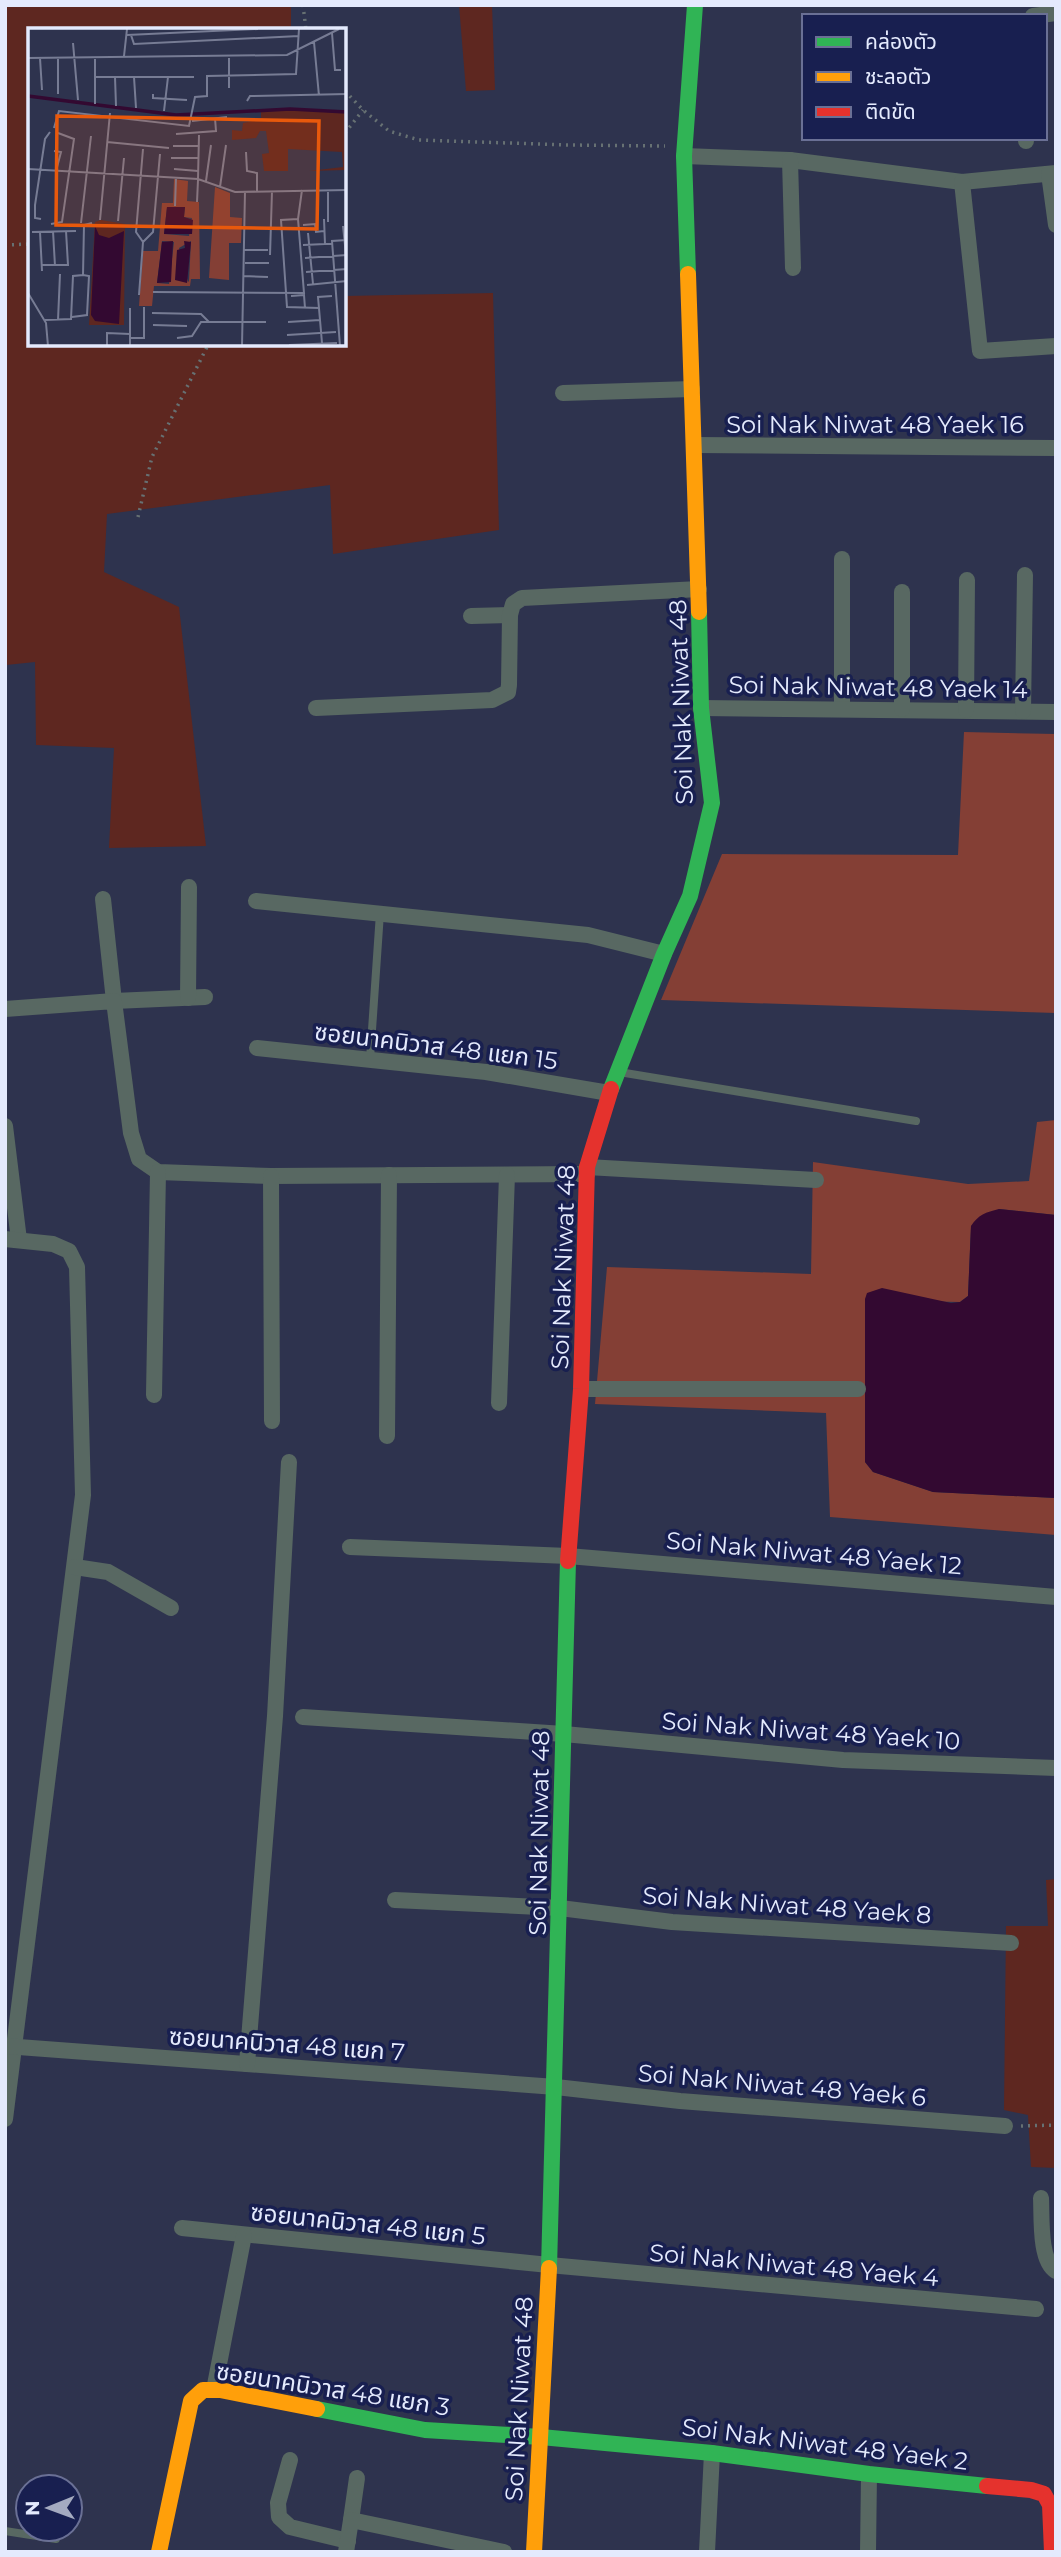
<svg xmlns="http://www.w3.org/2000/svg" width="1061" height="2557" viewBox="0 0 1061 2557" font-family="Montserrat,'Noto Sans Thai',sans-serif">
<style>
.green{fill:#5e2720}
.forest{fill:#843f35}
.water{fill:#330931}
.lines{fill:none;stroke-linecap:round;stroke-linejoin:round}
.path{stroke:#677173;stroke-width:3.5;stroke-dasharray:2 5;stroke-linecap:butt}
.lane{stroke:#586862;stroke-width:8}
.street{stroke:#586862;stroke-width:16}
.fast{stroke:#30b455;stroke-width:16}
.slow{stroke:#ff9f0a;stroke-width:16}
.jam{stroke:#e5322d;stroke-width:16}
.labels{text-anchor:middle;dominant-baseline:central;stroke-width:7;stroke-linejoin:round;paint-order:stroke}
.street-label{font-size:24px;fill:#e4eafd;stroke:#181f50}
.inset-river{fill:none;stroke:#330931;stroke-width:3.5}
.inset-road{fill:none;stroke:#777c94;stroke-width:2}
.view{fill:#e8590c;fill-opacity:0.15;stroke:#e8590c;stroke-width:3.5}
.inset-edge{fill:none;stroke:#e4eafd;stroke-width:3.5}
</style>
<rect width="100%" height="100%" fill="#2e334e"/>
<g class="green">
<polygon points="5,5 291,5 291,30 30,30 30,345 345,345 345,296 493,293 499,530 333,554 330,485 107,514 104,572 179,607 206,846 109,848 114,748 36,745 35,662 6,665"/>
<polygon points="459,5 492,5 495,90 466,91"/>
<polygon points="1056,1879 1056,2168 1031,2167 1028,2115 1004,2110 1006,1926 1048,1926 1046,1880"/>
</g>
<g class="forest">
<polygon points="964,732 1056,734 1056,1013 661,1000 722,854 958,855"/>
<polygon points="1056,1120 1056,1215 999,1209 971,1226 968,1296 960,1302 865,1300 865,1462 873,1472 933,1492 1056,1498 1056,1535 830,1517 826,1413 595,1404 607,1267 811,1274 813,1162 968,1184 1029,1181 1037,1122"/>
</g>
<path class="water" d="M999 1209 1056 1215V1498L933 1492 873 1472 865 1462V1299L867 1293 882 1288 951 1303 960 1302 968 1296 971 1226C978 1215 986 1212 999 1209Z"/>
<g class="lines">
<g class="path">
<polyline points="303,5 306,30"/>
<polyline points="345,91 363,110 389,131 419,140 568,145 665,146"/>
<polyline points="345,133 363,110"/>
<polyline points="5,245 30,244"/>
<polyline points="138,517 152,457 208,345"/>
<polyline points="1021,2126 1056,2125"/>
</g>
<g class="lane">
<polyline points="370,1059 380,913"/>
<polyline points="619,1072 916,1121"/>
<polyline points="5,2531 56,2539"/>
</g>
<g class="street">
<polyline points="1033,16 1056,13"/>
<polyline points="1026,138 1026,141"/>
<polyline points="684,156 790,160 962,182 1056,173"/>
<polyline points="790,160 793,268"/>
<polyline points="1049,174 1056,225"/>
<polyline points="962,182 980,351 1056,346"/>
<polyline points="563,393 692,389"/>
<polyline points="694,445 1056,448"/>
<polyline points="842,559 842,708"/>
<polyline points="471,616 510,615"/>
<polyline points="316,708 492,700 508,692 509,685 510,615 513,604 522,598 699,589"/>
<polyline points="701,708 1056,712"/>
<polyline points="902,709 902,592"/>
<polyline points="966,710 967,580"/>
<polyline points="1023,711 1025,575"/>
<polyline points="103,899 114,1001 205,997"/>
<polyline points="256,901 588,935 664,954"/>
<polyline points="188,998 189,887"/>
<polyline points="5,1009 114,1001 131,1133 139,1159 158,1172 271,1176 587,1174"/>
<polyline points="257,1048 486,1072 609,1093"/>
<polyline points="5,1126 19,1240"/>
<polyline points="587,1167 816,1180"/>
<polyline points="271,1176 272,1421"/>
<polyline points="5,1239 53,1244 69,1251 77,1267 83,1495 5,2119"/>
<polyline points="581,1389 858,1389"/>
<polyline points="154,1395 158,1172"/>
<polyline points="499,1403 507,1175"/>
<polyline points="387,1436 389,1175"/>
<polyline points="350,1547 568,1556 1056,1597"/>
<polyline points="75,1567 108,1572 171,1608"/>
<polyline points="303,1717 564,1734 843,1760 1056,1768"/>
<polyline points="395,1900 560,1908 672,1922 1011,1943"/>
<polyline points="5,2046 556,2087 680,2101 1005,2126"/>
<polyline points="247,2064 275,1716 289,1462"/>
<path d="M1041 2198C1042 2217 1039 2261 1056 2271"/>
<polyline points="182,2228 549,2265 1036,2309"/>
<polyline points="214,2390 244,2235"/>
<polyline points="290,2460 278,2503 279,2517 290,2527 348,2541"/>
<polyline points="351,2520 357,2478"/>
<polyline points="346,2552 351,2520 504,2552"/>
<polyline points="707,2552 712,2453"/>
<polyline points="868,2552 869,2474"/>
</g>
<g class="fast">
<polyline points="688,274 684,156 695,5"/>
<polyline points="611,1089 664,954 690,896 712,803 701,708 699,612"/>
<polyline points="549,2268 568,1561"/>
<polyline points="317,2409 425,2430 541,2437 712,2453 869,2474 987,2486"/>
</g>
<g class="slow">
<polyline points="688,274 699,612"/>
<polyline points="159,2552 191,2401 203,2390 220,2390 317,2409"/>
<polyline points="534,2552 549,2268"/>
</g>
<g class="jam">
<polyline points="568,1561 581,1389 587,1167 611,1089"/>
<polyline points="987,2486 1031,2490 1044,2494 1050,2505 1052,2552"/>
</g>
</g>
<g class="labels">
<g class="street-label">
<text x="875" y="424">Soi Nak Niwat 48 Yaek 16</text>
<text transform="translate(878 687) rotate(1)">Soi Nak Niwat 48 Yaek 14</text>
<text transform="translate(681 702) rotate(-92)">Soi Nak Niwat 48</text>
<text transform="translate(436 1046) rotate(7)">ซอยนาคนิวาส 48 แยก 15</text>
<text transform="translate(563 1267) rotate(-88)">Soi Nak Niwat 48</text>
<text transform="translate(814 1553) rotate(5)">Soi Nak Niwat 48 Yaek 12</text>
<text transform="translate(811 1731) rotate(4)">Soi Nak Niwat 48 Yaek 10</text>
<text transform="translate(539 1833) rotate(-89)">Soi Nak Niwat 48</text>
<text transform="translate(787 1905) rotate(4)">Soi Nak Niwat 48 Yaek 8</text>
<text transform="translate(287 2044) rotate(4)">ซอยนาคนิวาส 48 แยก 7</text>
<text transform="translate(782 2085) rotate(5)">Soi Nak Niwat 48 Yaek 6</text>
<text transform="translate(368 2224) rotate(6)">ซอยนาคนิวาส 48 แยก 5</text>
<text transform="translate(794 2265) rotate(5)">Soi Nak Niwat 48 Yaek 4</text>
<text transform="translate(333 2389) rotate(9)">ซอยนาคนิวาส 48 แยก 3</text>
<text transform="translate(519 2399) rotate(-87)">Soi Nak Niwat 48</text>
<text transform="translate(825 2444) rotate(7)">Soi Nak Niwat 48 Yaek 2</text>
</g>
</g>
<g transform="translate(28 28)">
<rect width="318" height="318" fill="#2e334e"/>
<path d="M262 82 318 85V142L281 143 315 139 314 124 260 121V143H236L234 126 241 125 238 103H232L228 110 204 112V102L214 103 215 95 233 91V83ZM73 192 97 196 96 297H61L67 194Z" fill="#5e2720"/>
<path d="M146 151 160 153 159 173 171 174 172 251H163L162 258H126L124 278H111L115 223H130L134 175H145ZM139 179H157L156 189 164 190 161 208 136 206ZM134 213 146 214 141 256 129 255ZM163 213 161 253 160 254 151 220ZM187 159 202 165V189L214 190 213 215H201V252L181 250Z" fill="#843f35" fill-rule="evenodd"/>
<path d="M139 179H157L156 189 165 192 164 206H136ZM67 198 71 207 81 210 96 203 91 296 67 293 63 287ZM145 213 143 254 129 255 134 214ZM156 213 163 214 159 255 147 252 149 222 157 220Z" fill="#330931"/>
<path class="inset-river" d="M0 68 148 87 262 81 319 84"/>
<path class="inset-road" d="M304 5 307 42H313M99 7 230 1M103 7 106 16 271 8M286 14 291 68M45 15 50 72M96 28 99 1M30 29V66M67 29V76M0 30 259 27 311 1M12 30 14 62M201 30V60M67 49H166M87 49 88 78M106 49 108 80M125 66V70L159 72M219 73 222 68 319 66M136 83 140 49M164 93 199 89M26 100 31 83 161 98 167 69 179 68V48L268 46 271 1M148 106 188 103 187 90M79 114 141 120M145 118H170M26 123 33 124 28 143M218 124 219 143 229 145V163M143 130H170M0 141 170 151 207 164 319 162M146 141 170 143M170 151 171 107M178 153 183 117M192 159 198 117M300 164V194M169 174 170 152M147 178 148 150M13 191 7 190V177L17 111 22 104M270 191 253 192 259 279 291 280M296 191 297 216H304M72 192 82 85M90 193 96 130M53 195 63 108M23 196 34 194 46 111 30 105M275 197 287 196 288 204 296 203M315 198 318 227M25 203 27 238M4 204 48 203M12 204 14 243M280 205 285 256M115 214 125 204 132 126M275 217 297 216M216 222H240M242 227 244 163M277 230 319 227M217 235H241M14 237H40L38 203M278 244 319 241M215 248 240 249M279 257 319 253M125 264 276 265 270 191 274 162M0 265 18 295 20 318M111 267 115 214 108 204 115 121M263 268 276 267 277 280M102 280V318M124 285 173 286 181 294M44 289 59 287 61 248 55 247M17 292 43 291 45 248 55 247 56 197 64 195M30 292 32 246M260 294 292 292M125 297 159 298M259 307 308 304M102 310H116V279M149 310 164 308 173 294H238M294 315 290 269 304 268M261 317 309 315M79 318V305L102 306M214 318 217 163M312 318 304 213 319 212"/>
<path class="view" d="M29 88 291 93 289 201 28 197Z"/>
<rect width="318" height="318" class="inset-edge"/>
</g>
<rect width="1061" height="2557" fill="none" stroke="#e4eafd" stroke-width="14"/>
<rect x="802" y="14" width="245" height="126" fill="#181f50" stroke="#6a7095" stroke-width="2"/>
<rect x="816" y="37" width="35" height="10" fill="#30b455" stroke="#6a7095" stroke-width="2"/>
<text x="865" y="49" font-size="21" fill="#e4eafd">คล่องตัว</text>
<rect x="816" y="72" width="35" height="10" fill="#ff9f0a" stroke="#6a7095" stroke-width="2"/>
<text x="865" y="84" font-size="21" fill="#e4eafd">ชะลอตัว</text>
<rect x="816" y="107" width="35" height="10" fill="#e5322d" stroke="#6a7095" stroke-width="2"/>
<text x="865" y="119" font-size="21" fill="#e4eafd">ติดขัด</text>
<g transform="translate(49 2508) rotate(269)"><circle r="33" fill="#181f50" stroke="#6a7095" stroke-width="2"/>
<path d="M0-5L12 26L0 18L-12 26Z" fill="#a4aac0"/>
<text y="-10" font-size="19" font-weight="bold" text-anchor="middle" fill="#e4eafd">N</text>
</g>
</svg>
